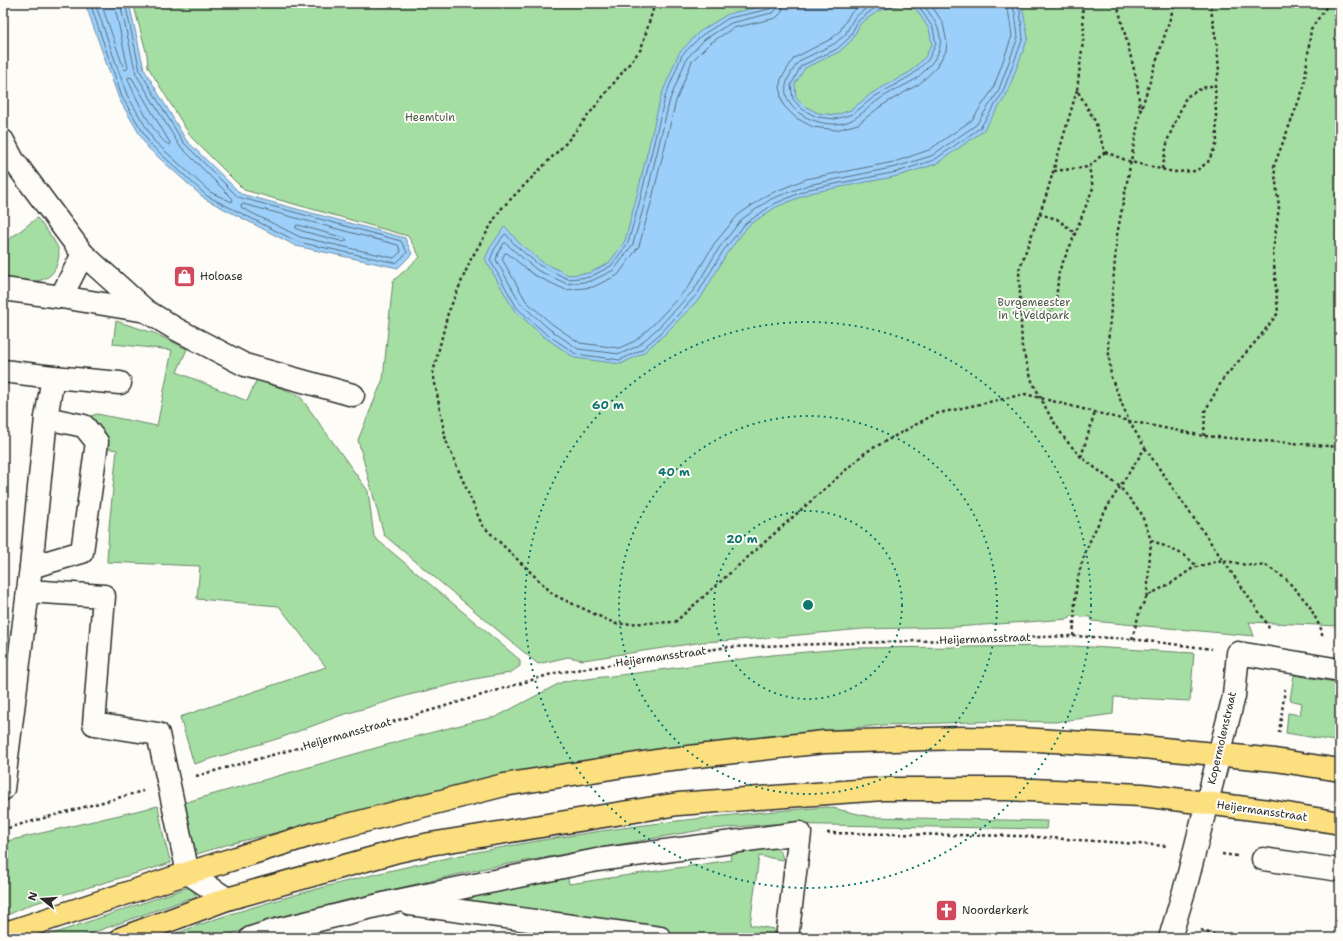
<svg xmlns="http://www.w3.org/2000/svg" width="1343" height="941" viewBox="0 0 1343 941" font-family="'Shantell Sans',sans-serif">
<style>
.green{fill:#a5dea3;stroke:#688467}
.water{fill:#9cd0fa;stroke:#6f8ea7;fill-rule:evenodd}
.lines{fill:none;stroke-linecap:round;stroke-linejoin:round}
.shore{stroke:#586d7e;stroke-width:1}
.minor-casing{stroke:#2b2b2b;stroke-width:25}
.major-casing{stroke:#2b2b2b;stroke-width:25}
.path{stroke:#2b2b2b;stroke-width:2.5;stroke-dasharray:3 3;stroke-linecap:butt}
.minor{stroke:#fdfcf7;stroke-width:22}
.major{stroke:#fce080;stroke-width:22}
.ring{fill:none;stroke:#0f766e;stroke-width:2;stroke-dasharray:2 4}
.labels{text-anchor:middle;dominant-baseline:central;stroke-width:4;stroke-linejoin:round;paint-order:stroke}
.park-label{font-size:11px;fill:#4a5849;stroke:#fdfcf7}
.poi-label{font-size:11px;fill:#2b2b2b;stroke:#fdfcf7;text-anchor:start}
.street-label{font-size:11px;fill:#2b2b2b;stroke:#fdfcf7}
.centre{fill:#0f766e;stroke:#fdfcf7;stroke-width:2}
.ring-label{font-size:12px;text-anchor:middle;font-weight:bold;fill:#0f766e;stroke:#fdfcf7;stroke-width:4;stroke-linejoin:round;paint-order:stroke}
</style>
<rect width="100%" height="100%" fill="#fdfcf7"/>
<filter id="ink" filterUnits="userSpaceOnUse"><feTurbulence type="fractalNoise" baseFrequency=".025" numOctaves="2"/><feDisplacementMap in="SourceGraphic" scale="8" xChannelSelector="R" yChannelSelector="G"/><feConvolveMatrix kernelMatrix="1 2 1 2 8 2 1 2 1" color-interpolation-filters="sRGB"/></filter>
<g filter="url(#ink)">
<g class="green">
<polygon points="133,3 1340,3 1340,626 1249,622 1254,636 1092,621 1091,617 1070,616 1069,619 955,627 862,629 767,638 703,642 583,660 568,657 538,664 384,535 358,440 383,379 393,281 420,257 408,236 244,190 191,137 148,67 147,55"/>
<path d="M37 218C44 227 52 236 57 246 60 252 59 258 57 264 50 288 22 281 3 279V244Z"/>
<path d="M116 321 154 333 187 349 177 372 247 401 257 379 299 395 368 491 374 537 520 660V666L510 673 474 679 409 695 339 716 280 738 194 764 180 717 326 667 279 606 197 599 200 566 107 562 109 527 117 450 106 448C105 431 101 426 87 417L97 414 157 426 172 350 113 344Z"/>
<polygon points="1073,646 1194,653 1190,701 1114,697 1113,714 1055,722 1002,721 883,725 731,741 622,756 491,781 229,844 194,855 183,803 418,736 476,721 496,717 562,682 637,673 772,655 853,648"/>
<polygon points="1294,675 1340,683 1340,742 1286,733 1288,713 1300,715 1302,703 1290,700"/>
<polygon points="158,806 164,839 171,863 32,904 3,917 3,842"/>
<path d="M828 807 871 817 1047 821 1046 829 772 824 701 830 486 868 343 901 217 938H164C186 930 208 921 231 914 425 853 626 821 828 807Z"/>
<path d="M765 845C774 847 782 849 783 860L759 856 750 925 774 929 772 938H703L505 914 464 901 468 893 567 873 569 884 731 860 729 847Z"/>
<polygon points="192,886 196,896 78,938 41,938"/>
</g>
<g class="water">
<polygon points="85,3 129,3 144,69 186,140 241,194 405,238 412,254 398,268 296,246 205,199 147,147 119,99"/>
<path d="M776 3H1019L1023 10 1028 38 1006 96 983 131 936 164 898 176 810 193 776 207 749 225 727 253 702 296 664 335 643 353 621 364 575 358 543 336 514 310 485 259 490 248 505 226 518 242 542 262 569 275 589 273 609 263 625 241 636 199 661 96 679 53 699 32 728 14ZM900 5 916 9 929 29 932 44 925 57 910 72 872 93 851 110 836 115 818 113 805 106 796 97 795 84 805 68 839 52 852 40 860 24 878 11Z"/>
</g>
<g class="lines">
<g class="shore">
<polyline points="90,3 122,97 150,144 207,196 298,242 396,263 406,254 407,252 401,241 238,197 183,142 140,71 125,3"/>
<polyline points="95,3 127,95 154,141 210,192 232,202 233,199 179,145 136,74 120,3"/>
<polyline points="101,3 124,69 126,70 128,68 114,3"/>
<polyline points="773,3 772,6 770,9 729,18 702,35 682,55 665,97 640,200 628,243 611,266 590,277 568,279 539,265 515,245 506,234 504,235 494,250 490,260 517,308 545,333 576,354 620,360 641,350 662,332 698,293 723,251 746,223 774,204 809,189 897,172 934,160 980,128 1002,94 1023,38 1020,11 1016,3"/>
<polyline points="778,3 777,9 772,13 731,23 705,39 687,58 670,99 645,202 633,244 614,270 591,281 567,284 537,270 512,249 506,243 504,243 498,253 496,260 521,304 548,328 578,349 620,354 638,346 658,328 694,290 719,248 742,219 771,199 808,185 896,167 931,156 976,125 998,92 1018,37 1015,13 1011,3"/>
<polyline points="784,3 782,12 776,18 733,28 709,44 692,61 676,101 651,203 639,246 618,275 593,287 566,290 534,275 507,253 505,253 502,259 526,301 552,324 580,343 619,348 635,341 654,324 689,286 714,244 738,215 767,195 806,179 894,162 929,150 972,120 993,89 1012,36 1009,15 1006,8 1005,3"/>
<polyline points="863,3 850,14 840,31 831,39 794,58 781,79 780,85 781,98 784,106 796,118 813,127 836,130 858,124 881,106 919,84 936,68 946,51 947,43 943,23 930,3"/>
<path d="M873 3 854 18 845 35 834 44 801 60C796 64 793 70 790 75 773 105 810 125 836 124 854 124 864 110 877 101 889 92 903 87 914 80 919 77 922 73 926 69 950 46 941 27 922 3"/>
<polyline points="891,3 876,7 858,21 849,38 837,49 801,66 791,85 793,99 802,109 817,117 835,119 853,114 874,97 912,75 928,60 936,44 933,28 919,7 908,3"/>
<path d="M129 77 132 78 170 143V145C157 142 133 93 128 79Z"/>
<polygon points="243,204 398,245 401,252 394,258 300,237 242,208 241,205"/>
<polygon points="298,225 345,238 347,240 344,242 302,231 296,228 296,226"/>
</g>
<defs>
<g id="minor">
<polyline points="3,141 13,160 83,254 146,311 176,329 245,365 353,395"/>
<polyline points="3,289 61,297 146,311"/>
<polyline points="61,297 83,254"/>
<polyline points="3,371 53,377 46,418 31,567 3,789"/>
<polyline points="53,377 120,383"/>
<polyline points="31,567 82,552 97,442 84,426 46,418"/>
<polyline points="28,591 104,596 94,724 158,734 188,873 227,899"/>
<polyline points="1263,859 1340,870"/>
<polyline points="410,904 660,938"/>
<polyline points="251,938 273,931 392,902 597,860 800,833 787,938"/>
<polyline points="1170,938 1187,881 1234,696 1238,653 1340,670"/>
</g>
<g id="major">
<polyline points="3,934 188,873 317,833 504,785 662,760 824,742 961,738 1021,739 1133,746 1275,760 1340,770"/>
<polyline points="122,938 227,899 398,851 430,844 678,804 883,789 1008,789 1142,795 1269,811 1340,823"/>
</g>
</defs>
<use href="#minor" class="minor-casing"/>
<use href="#major" class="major-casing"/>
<g class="path">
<polyline points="655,3 641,49 566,143 500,210 471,259 448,313 433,373 446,441 482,525 554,595 616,624 675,622 866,452 935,414 1025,394 1129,421 1204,436 1340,447"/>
<polyline points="1082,3 1084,33 1077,90 1095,121 1105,152 1131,162 1174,172 1196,171 1208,162 1217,143 1215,85 1219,71 1217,47 1210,3"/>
<polyline points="1117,3 1137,81 1140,110"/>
<polyline points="1077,90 1046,196 1019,270 1022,348 1032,381 1050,416 1065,439 1081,457 1120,487 1141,513 1151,540 1147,596"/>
<polyline points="1162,169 1168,139 1186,97 1202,88 1215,85"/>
<polyline points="1054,171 1089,167 1105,152"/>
<polyline points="1039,214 1057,219 1075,233"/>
<polyline points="1020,313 1048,316 1056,301 1059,271 1071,244 1093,188 1089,167"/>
<polyline points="1204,436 1205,411 1223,379 1258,339 1278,313 1273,252 1279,207 1274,166 1304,87 1311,29 1329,3"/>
<polyline points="1145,448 1268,625 1269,630"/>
<polyline points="1081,457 1095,412"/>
<polyline points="1151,540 1184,555 1197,566"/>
<path d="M1073 636C1075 618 1074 595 1078 578 1088 530 1119 489 1145 448L1129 421 1111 377 1108 344 1117 235 1140 113 1175 3"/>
<polyline points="1132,639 1140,610 1147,596 1173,582 1193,568 1222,560 1246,565 1267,566 1286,579 1309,605 1322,631 1322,639"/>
<polyline points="1279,733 1285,689"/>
<polyline points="196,776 392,722 555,673 728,647 1073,636 1132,639 1212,649"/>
<polyline points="3,831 11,827 143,791"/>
<polyline points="827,833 1021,836 1168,846"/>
<polyline points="1222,854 1237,856"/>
<polyline points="1201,930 1222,938"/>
</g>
<use href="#minor" class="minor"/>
<use href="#major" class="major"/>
</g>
</g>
<g class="ring">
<circle cx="808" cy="605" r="94"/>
<circle cx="808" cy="605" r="189"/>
<circle cx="808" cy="605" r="283"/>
</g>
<defs>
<symbol id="shop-square" viewBox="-11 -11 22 22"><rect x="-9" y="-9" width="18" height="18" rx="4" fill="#d1495b" stroke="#fdfcf7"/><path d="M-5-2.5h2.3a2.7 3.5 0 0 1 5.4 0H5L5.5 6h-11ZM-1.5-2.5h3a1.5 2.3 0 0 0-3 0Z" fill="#fff"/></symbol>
<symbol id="church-square" viewBox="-11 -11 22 22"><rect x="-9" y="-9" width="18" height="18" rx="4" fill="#d1495b" stroke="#fdfcf7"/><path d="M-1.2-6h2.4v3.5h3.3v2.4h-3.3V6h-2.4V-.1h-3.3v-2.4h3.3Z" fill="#fff"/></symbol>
</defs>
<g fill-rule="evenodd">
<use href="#shop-square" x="172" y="264" width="25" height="25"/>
<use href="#church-square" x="934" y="898" width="25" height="25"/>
</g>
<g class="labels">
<g class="park-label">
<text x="430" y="117">Heemtuin</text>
<text x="1034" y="302">Burgemeester<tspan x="1034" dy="13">in 't Veldpark</tspan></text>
</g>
<g class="poi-label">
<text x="200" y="276">Holoase</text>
<text x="962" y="910">Noorderkerk</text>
</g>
<g class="street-label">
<text transform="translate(985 639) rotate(-2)">Heijermansstraat</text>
<text transform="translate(661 657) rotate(-8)">Heijermansstraat</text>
<text transform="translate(347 734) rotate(-16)">Heijermansstraat</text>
<text transform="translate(1222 738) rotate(-77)">Kopermolenstraat</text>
<text transform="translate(1262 811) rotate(8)">Heijermansstraat</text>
</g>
</g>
<circle cx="808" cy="605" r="6" class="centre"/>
<g class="ring-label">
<text x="608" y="409">60 m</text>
<text x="674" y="476">40 m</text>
<text x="742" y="543">20 m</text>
</g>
<rect width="1343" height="941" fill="none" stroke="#fdfcf7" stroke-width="16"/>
<rect x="8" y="8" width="1327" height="925" fill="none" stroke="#2b2b2b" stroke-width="1.5" filter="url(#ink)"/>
<g transform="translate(42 899) rotate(287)" stroke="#fdfcf7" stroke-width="3" paint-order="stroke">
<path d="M0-3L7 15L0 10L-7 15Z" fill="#2b2b2b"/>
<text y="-6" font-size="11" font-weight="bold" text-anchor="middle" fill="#2b2b2b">N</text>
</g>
</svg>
